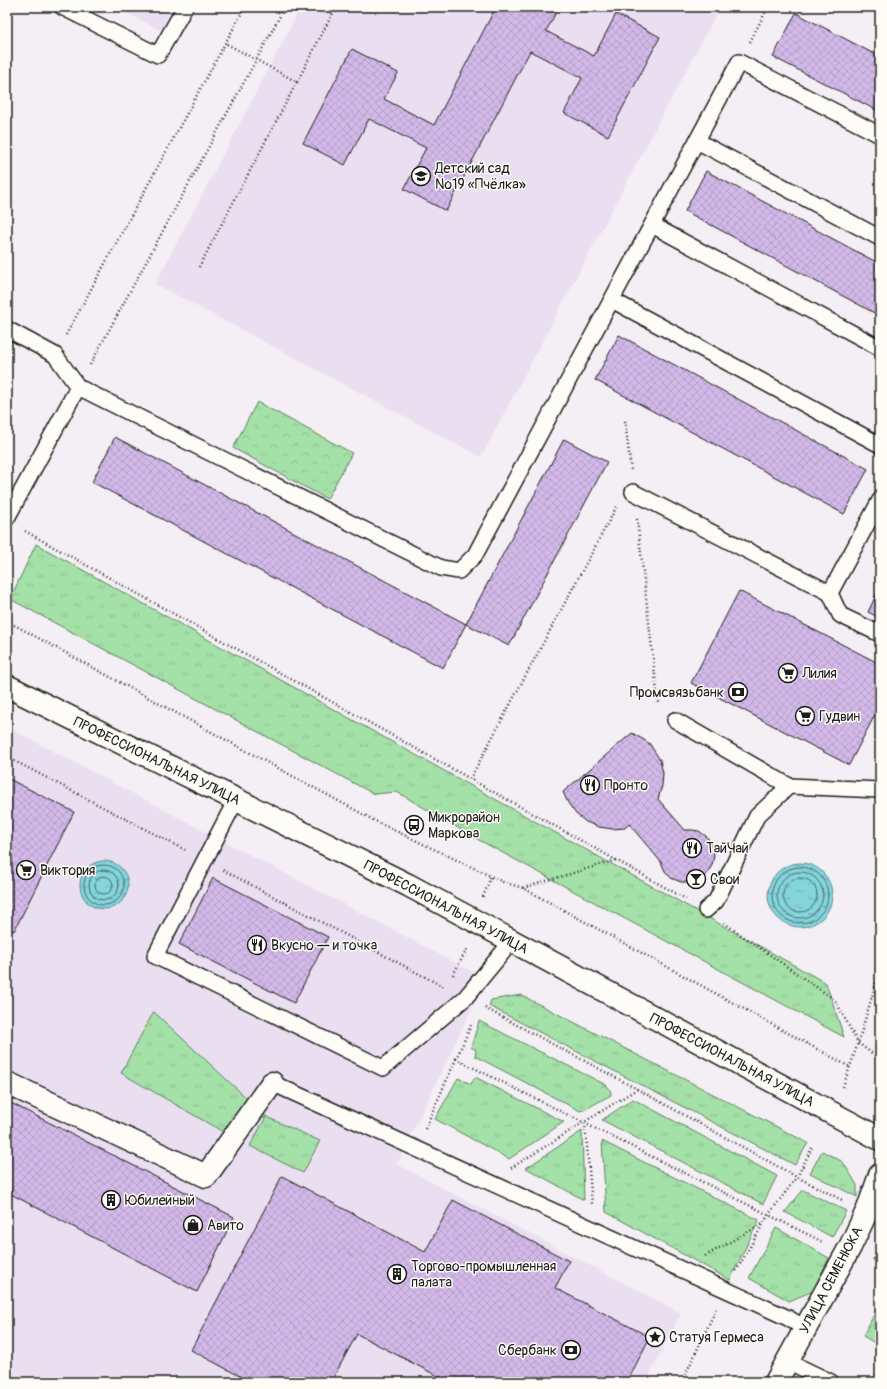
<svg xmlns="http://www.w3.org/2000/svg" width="887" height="1389" viewBox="0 0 887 1389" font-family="Pangolin,sans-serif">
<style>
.built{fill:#eadff1}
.grass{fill:url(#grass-tufts);stroke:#607e62}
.forest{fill:url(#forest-crowns);stroke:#607e62}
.water{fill:url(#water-ripples);stroke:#5a8b8f}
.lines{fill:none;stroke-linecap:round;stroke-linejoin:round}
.shore{stroke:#466669;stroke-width:1}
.building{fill:url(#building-cross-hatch);stroke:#1c1c1c}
.service-casing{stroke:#1c1c1c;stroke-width:18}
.pedestrian-casing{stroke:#1c1c1c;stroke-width:25}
.secondary-casing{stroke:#1c1c1c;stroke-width:25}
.path{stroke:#1c1c1c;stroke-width:2.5;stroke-dasharray:1 3;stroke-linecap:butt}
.service{stroke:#fdfcf7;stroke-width:15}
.pedestrian{stroke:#fdfcf7;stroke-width:22}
.secondary{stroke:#fdfcf7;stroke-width:22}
.labels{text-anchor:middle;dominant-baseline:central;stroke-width:3;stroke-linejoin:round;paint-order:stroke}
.poi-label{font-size:14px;fill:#1c1c1c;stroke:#fdfcf7;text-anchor:start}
.street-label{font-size:14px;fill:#1c1c1c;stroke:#fdfcf7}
</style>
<defs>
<pattern id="grass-tufts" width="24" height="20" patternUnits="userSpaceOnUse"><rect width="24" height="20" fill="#a4e1a8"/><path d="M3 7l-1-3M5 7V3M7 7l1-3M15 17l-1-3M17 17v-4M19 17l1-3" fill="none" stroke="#8dc090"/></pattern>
<pattern id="forest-crowns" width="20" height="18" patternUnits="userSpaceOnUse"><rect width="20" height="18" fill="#a4e1a8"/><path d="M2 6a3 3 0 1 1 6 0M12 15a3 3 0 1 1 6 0" fill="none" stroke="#8dc090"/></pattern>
<pattern id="water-ripples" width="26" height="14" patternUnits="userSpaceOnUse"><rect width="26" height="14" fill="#84d5dc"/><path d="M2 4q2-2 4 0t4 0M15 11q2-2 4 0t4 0" fill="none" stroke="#71b6bc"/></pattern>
<pattern id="building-cross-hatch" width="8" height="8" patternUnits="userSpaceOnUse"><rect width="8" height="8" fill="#d2b9e9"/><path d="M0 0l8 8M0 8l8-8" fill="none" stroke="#b49ec7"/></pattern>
</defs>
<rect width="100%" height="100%" fill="#f4eff4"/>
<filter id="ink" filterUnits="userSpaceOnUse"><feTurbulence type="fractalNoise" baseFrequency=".025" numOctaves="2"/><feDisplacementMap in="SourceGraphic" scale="8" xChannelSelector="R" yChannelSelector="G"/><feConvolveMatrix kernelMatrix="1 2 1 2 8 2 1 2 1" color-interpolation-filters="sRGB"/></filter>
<g filter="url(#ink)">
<g class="built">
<polygon points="116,7 174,7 161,31"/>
<polygon points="301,7 720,7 481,457 155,284"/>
<polygon points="7,727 486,979 397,1164 681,1313 646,1382 7,1382"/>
</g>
<g class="grass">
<polygon points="36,544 826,983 844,1037 477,839 397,792 374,794 10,599"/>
<polygon points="521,995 808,1143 795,1165 489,1006 491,1000"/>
<polygon points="154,1012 267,1117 320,1141 303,1173 250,1146 266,1117 225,1133 121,1073 148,1022"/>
<polygon points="479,1021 606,1085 610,1089 611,1095 584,1110 580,1111 475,1056 476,1050 471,1047"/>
<polygon points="475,1077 564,1122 509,1159 435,1119 458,1078 471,1084"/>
<polygon points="633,1099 777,1176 763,1204 602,1120"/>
<polygon points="582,1131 584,1200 526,1168"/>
<polygon points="602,1141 759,1220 730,1280 606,1212"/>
<polygon points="822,1151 843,1162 857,1185 857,1197 810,1173"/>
<polygon points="803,1190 846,1211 832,1237 785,1212"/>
<polygon points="776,1228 829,1258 813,1291 789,1301 749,1278"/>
<polygon points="880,1303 880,1346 863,1336"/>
</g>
<polygon class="forest" points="257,402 352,453 327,499 233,448"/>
<g class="water">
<circle cx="104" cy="885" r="24"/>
<circle cx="800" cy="895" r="32"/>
</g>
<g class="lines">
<g class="shore">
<circle cx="104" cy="885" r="20"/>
<circle cx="800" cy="895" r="28"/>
<circle cx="104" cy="885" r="15"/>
<circle cx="800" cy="895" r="23"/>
<circle cx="104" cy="885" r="9"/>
<circle cx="800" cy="895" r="17"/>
</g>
</g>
<g class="building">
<polygon points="496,7 559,7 546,31 594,56 616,14 660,37 608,136 564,113 582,78 530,51 446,211 404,189 426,148 369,119 345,165 303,143 352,49 398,73 384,99 434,125"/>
<polygon points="796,13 880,57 880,112 773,57"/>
<polygon points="706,171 880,264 880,316 685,211"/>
<polygon points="619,335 868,469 844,514 595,380"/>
<polygon points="115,437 466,624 443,668 92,482"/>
<polygon points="564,439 607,462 509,646 466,624"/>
<polygon points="880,587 880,618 868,612"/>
<polygon points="739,591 880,664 880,705 849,765 691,683"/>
<polygon points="632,733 649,743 660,760 663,773 662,786 658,799 685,830 692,830 699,831 707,837 712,845 714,855 712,865 707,874 699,879 690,882 681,882 671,878 665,871 661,862 629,824 625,828 612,829 599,827 586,822 576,814 568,803 563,792"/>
<polygon points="7,778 74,812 14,931 7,927"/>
<polygon points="213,878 328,937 294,1003 179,944"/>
<polygon points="7,1101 234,1217 197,1292 7,1192"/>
<polygon points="282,1176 425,1252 453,1200 569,1261 555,1288 650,1337 627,1382 449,1382 357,1334 331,1382 251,1382 191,1350"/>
</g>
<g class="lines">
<defs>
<g id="service">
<polyline points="62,7 158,55 185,7"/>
<polyline points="697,141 880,238"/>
<polyline points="652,225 880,348"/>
<polyline points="612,300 880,445"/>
<polyline points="7,329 55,355 78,387 7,518"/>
<polyline points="78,387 441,568 459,571 475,555 739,62 880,135"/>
<polyline points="633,492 830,593"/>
<polyline points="880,500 830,593 840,615 880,634"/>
<polyline points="675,720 789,786"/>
<polyline points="236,800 155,956 383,1068 465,998 512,941"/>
<polyline points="706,910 716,901 757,816 789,786 880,790"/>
<polyline points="272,1083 788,1318 806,1329"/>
<polyline points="787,1361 831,1382"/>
</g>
<polyline id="pedestrian" points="7,1083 206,1176 272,1083"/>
<g id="secondary">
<polyline points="7,686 408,885 880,1139"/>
<polyline points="776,1382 850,1247 868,1209 880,1175"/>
</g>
</defs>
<use href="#service" class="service-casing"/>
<use href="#pedestrian" class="pedestrian-casing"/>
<use href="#secondary" class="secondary-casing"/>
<g class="path">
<polyline points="750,42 768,7"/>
<polyline points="297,82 336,7"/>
<polyline points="199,267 297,82 225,43"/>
<polyline points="66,335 245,7"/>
<polyline points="90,365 285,7"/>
<polyline points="625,421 631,470"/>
<polyline points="637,519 658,701 661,704"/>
<polyline points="25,531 686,899"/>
<polyline points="7,621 379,823 503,882 523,888 850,1067"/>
<polyline points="7,757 185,850"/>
<polyline points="470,779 617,506"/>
<polyline points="223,870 444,987"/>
<polyline points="523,888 616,860"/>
<polyline points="483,897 491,876"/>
<polyline points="724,923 835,1000 858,1043 880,1059"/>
<polyline points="453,975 467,949"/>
<polyline points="485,1008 637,1089 797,1177 844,1201"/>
<polyline points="456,1059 472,1023"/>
<polyline points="843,1087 858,1043 880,970"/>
<polyline points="585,1123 592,1204"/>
<polyline points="425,1129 456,1059 823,1242"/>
<polyline points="511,1168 637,1089"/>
<polyline points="705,1256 764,1223"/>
<polyline points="873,1259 880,1262"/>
<polyline points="736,1271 769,1214 797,1177 813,1146"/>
<polyline points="682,1382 716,1309"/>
</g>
<use href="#service" class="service"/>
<use href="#pedestrian" class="pedestrian"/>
<use href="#secondary" class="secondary"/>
</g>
</g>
<defs>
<symbol id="school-ring" viewBox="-11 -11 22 22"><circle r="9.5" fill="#fdfcf7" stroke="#1c1c1c" stroke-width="1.5"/><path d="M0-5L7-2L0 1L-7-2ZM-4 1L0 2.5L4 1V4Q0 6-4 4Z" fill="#1c1c1c"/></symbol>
<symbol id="supermarket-ring" viewBox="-11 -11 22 22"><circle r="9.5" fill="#fdfcf7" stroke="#1c1c1c" stroke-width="1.5"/><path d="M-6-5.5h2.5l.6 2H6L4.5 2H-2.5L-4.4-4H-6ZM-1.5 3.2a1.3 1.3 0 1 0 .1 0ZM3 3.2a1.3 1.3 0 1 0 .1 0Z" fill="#1c1c1c"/></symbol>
<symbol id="bank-ring" viewBox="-11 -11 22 22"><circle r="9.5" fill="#fdfcf7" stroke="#1c1c1c" stroke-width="1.5"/><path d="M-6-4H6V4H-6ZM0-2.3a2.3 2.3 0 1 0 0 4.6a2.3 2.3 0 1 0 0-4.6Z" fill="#1c1c1c"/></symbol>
<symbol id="restaurant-ring" viewBox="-11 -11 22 22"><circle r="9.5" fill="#fdfcf7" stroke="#1c1c1c" stroke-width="1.5"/><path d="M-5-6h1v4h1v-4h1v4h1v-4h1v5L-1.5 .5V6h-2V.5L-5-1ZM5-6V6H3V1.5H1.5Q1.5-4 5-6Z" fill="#1c1c1c"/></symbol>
<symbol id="bus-ring" viewBox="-11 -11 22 22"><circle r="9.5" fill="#fdfcf7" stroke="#1c1c1c" stroke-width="1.5"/><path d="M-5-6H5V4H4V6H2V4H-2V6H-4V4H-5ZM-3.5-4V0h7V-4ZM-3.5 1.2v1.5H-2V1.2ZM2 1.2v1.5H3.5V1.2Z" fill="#1c1c1c"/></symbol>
<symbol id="bar-ring" viewBox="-11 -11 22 22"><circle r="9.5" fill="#fdfcf7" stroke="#1c1c1c" stroke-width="1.5"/><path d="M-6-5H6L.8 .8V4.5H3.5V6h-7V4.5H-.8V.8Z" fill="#1c1c1c"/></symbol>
<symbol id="building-ring" viewBox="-11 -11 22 22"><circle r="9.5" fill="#fdfcf7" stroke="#1c1c1c" stroke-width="1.5"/><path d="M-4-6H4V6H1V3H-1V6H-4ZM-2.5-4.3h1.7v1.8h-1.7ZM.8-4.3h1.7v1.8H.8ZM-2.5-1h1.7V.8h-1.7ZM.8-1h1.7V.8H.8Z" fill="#1c1c1c"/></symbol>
<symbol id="shop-ring" viewBox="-11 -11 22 22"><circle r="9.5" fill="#fdfcf7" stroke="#1c1c1c" stroke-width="1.5"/><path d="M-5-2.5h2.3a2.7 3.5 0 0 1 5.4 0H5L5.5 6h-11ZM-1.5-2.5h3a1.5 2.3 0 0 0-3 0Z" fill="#1c1c1c"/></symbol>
<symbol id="sight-ring" viewBox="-11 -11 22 22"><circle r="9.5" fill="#fdfcf7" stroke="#1c1c1c" stroke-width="1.5"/><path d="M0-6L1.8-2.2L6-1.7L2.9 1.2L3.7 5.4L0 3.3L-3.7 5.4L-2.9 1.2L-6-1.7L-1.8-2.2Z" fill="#1c1c1c"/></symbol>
</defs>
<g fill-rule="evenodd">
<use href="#school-ring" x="410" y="165" width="22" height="22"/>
<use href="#supermarket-ring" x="777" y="662" width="22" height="22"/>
<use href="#bank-ring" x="727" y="681" width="22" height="22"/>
<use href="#supermarket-ring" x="794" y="705" width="22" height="22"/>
<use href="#restaurant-ring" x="579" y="774" width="22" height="22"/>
<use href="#bus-ring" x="403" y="814" width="22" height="22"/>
<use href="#restaurant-ring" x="681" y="837" width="22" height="22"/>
<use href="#supermarket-ring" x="15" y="859" width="22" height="22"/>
<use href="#bar-ring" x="685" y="868" width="22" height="22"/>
<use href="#restaurant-ring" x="246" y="934" width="22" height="22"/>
<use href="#building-ring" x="100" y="1189" width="22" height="22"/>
<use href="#shop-ring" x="182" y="1214" width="22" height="22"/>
<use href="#building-ring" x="386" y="1263" width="22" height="22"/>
<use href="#sight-ring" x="644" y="1326" width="22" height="22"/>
<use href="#bank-ring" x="560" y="1339" width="22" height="22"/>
</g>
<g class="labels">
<g class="poi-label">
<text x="435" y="168">Детский сад<tspan x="435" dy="16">№19 «Пчёлка»</tspan></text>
<text x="802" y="673">Лилия</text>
<text x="724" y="692" text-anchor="end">Промсвязьбанк</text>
<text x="819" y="716">Гудвин</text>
<text x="604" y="785">Пронто</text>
<text x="428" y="817">Микрорайон<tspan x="428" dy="16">Маркова</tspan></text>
<text x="706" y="848">ТайЧай</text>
<text x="40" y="870">Виктория</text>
<text x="710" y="879">Свои</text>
<text x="271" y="945">Вкусно — и точка</text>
<text x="125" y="1200">Юбилейный</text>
<text x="207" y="1225">Авито</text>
<text x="411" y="1266">Торгово-промышленная<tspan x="411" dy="16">палата</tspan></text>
<text x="669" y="1337">Статуя Гермеса</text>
<text x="557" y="1350" text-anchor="end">Сбербанк</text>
</g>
<g class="street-label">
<text transform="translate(157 761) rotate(26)">ПРОФЕССИОНАЛЬНАЯ УЛИЦА</text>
<text transform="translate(446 907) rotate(28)">ПРОФЕССИОНАЛЬНАЯ УЛИЦА</text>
<text transform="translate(732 1060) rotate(28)">ПРОФЕССИОНАЛЬНАЯ УЛИЦА</text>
<text transform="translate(831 1280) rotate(-62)">УЛИЦА СЕМЕНЮКА</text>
</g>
</g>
<rect width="887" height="1389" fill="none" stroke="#fdfcf7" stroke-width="24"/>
<rect x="12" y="12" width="863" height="1365" fill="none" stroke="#1c1c1c" stroke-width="1.5" filter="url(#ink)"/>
</svg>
